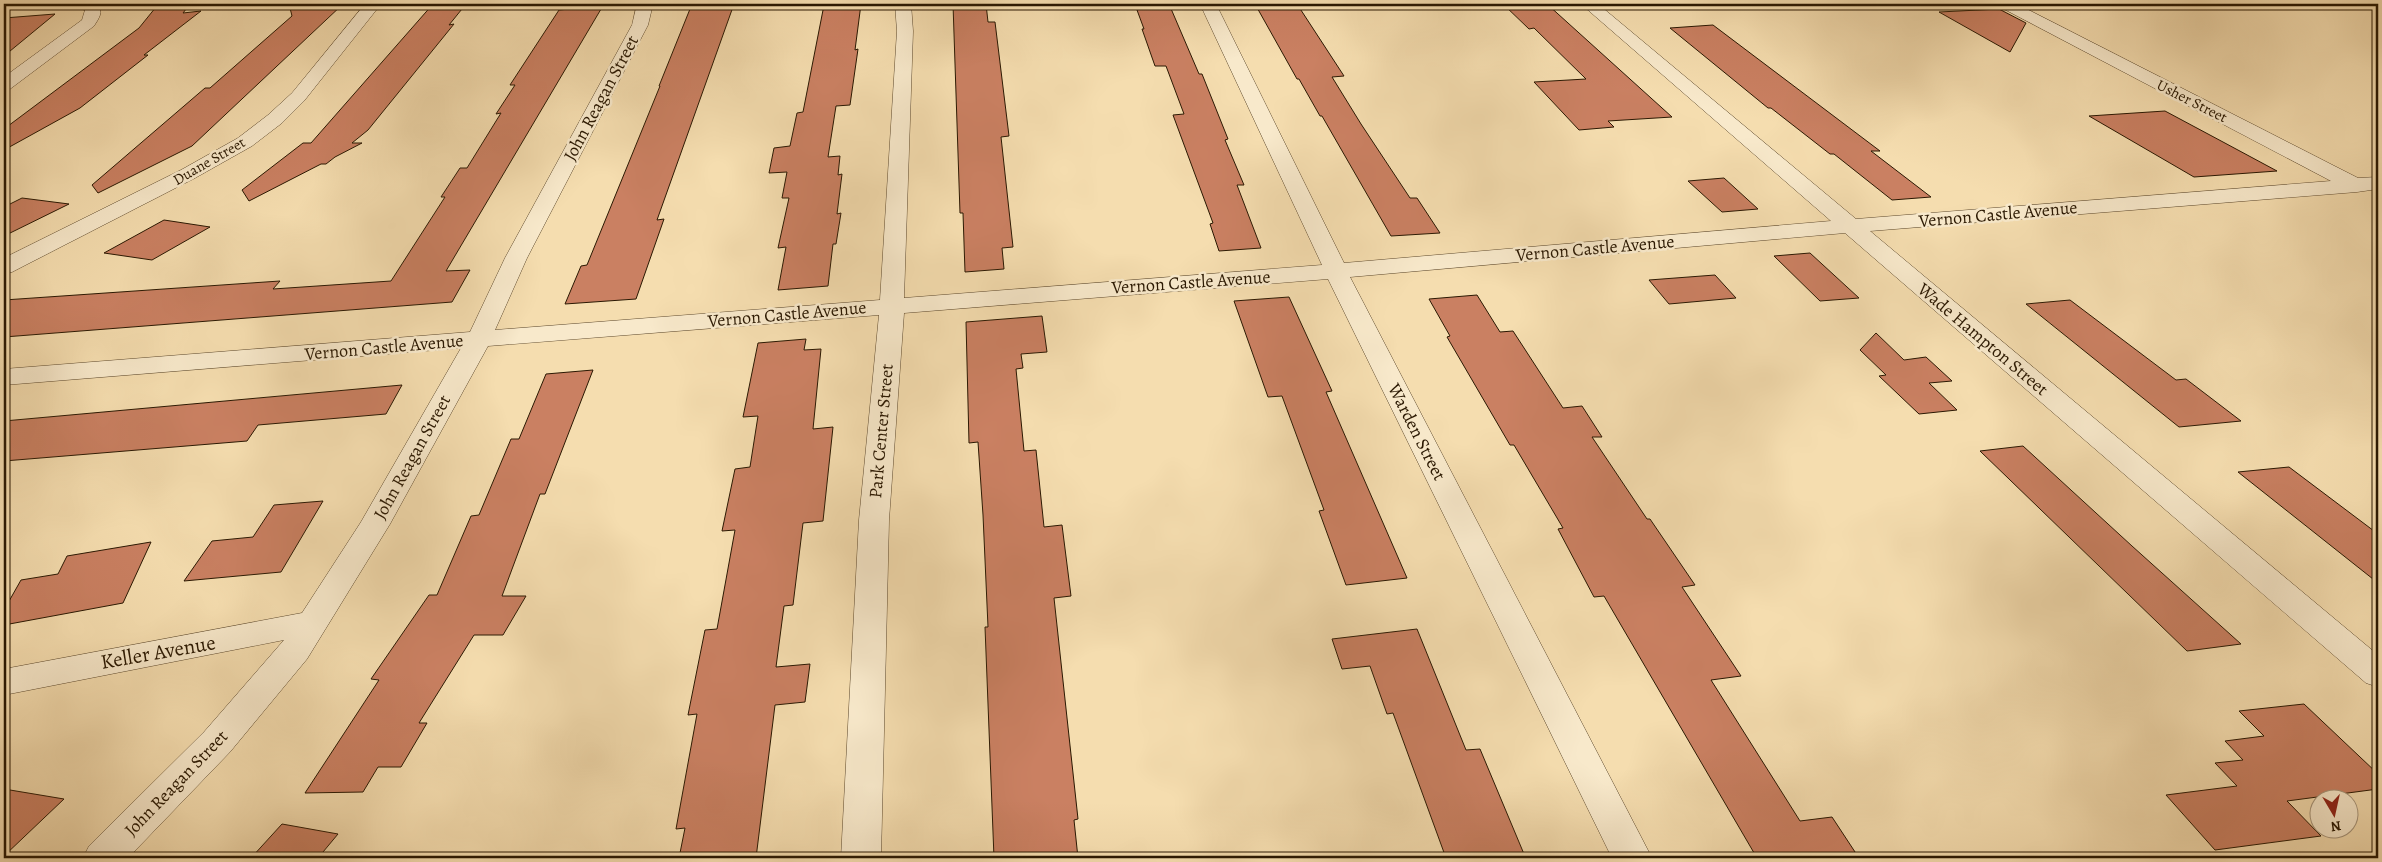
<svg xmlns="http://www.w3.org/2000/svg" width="2382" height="862" viewBox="0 0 2382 862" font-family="Alegreya,serif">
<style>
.building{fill:#ca8062;stroke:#2a1802}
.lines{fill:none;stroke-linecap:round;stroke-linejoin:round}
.minor-casing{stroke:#5d492d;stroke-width:1}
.minor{fill:#f8e9cb;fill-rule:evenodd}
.labels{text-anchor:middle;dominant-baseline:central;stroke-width:5;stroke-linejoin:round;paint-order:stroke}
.far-street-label{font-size:15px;fill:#2a1802;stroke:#f8e9cb}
.street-label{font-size:18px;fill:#2a1802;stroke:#f8e9cb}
.near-street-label{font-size:21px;fill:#2a1802;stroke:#f8e9cb}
</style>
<rect width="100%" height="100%" fill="#f5ddaf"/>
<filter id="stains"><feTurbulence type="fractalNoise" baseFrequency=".004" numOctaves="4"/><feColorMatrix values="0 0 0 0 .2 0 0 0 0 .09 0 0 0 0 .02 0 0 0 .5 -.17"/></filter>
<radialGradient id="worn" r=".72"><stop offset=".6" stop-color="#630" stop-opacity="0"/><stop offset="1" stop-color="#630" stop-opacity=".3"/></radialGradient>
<g class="building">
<polygon points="190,4 183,13 201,11 144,55 148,55 80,108 4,150 4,129 139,28 156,7"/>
<polygon points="289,4 343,4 192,146 98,193 92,185 205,88 210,88 292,16"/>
<polygon points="433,4 466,4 449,25 454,24 368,130 352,143 362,143 335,157 326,164 321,164 249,201 242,190 303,143 311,143"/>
<polygon points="572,4 604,4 446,271 470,270 452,302 4,337 4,300 280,281 273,289 391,281 445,197 441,197 460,168 467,168 501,113 496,114 515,85 510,85 559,10 570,9"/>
<polygon points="692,4 734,4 657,220 664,219 636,299 565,304 581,266 587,265 660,86 659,86"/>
<polygon points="861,4 855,50 858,49 850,105 836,106 828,157 840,156 838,175 842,174 837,214 841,213 836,244 833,244 828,286 778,290 786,247 778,248 789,198 782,198 787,172 769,173 774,148 790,146 797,113 803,112 824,5"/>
<polygon points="953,4 986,4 988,22 995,22 1009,136 1001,137 1013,247 1002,248 1004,269 965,272 963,213 960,213"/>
<polygon points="1138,4 1169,4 1199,74 1202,74 1228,139 1225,140 1244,185 1237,185 1261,248 1219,251 1210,224 1213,223 1173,115 1184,114 1166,66 1155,66 1142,29 1144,29 1137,10 1139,9"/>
<polygon points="1255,4 1297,4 1344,76 1332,77 1361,124 1410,198 1417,198 1440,233 1391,236 1322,116 1320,116 1299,79 1297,79"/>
<polygon points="1503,4 1547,4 1672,117 1608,121 1614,127 1579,130 1534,82 1586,79 1534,28 1529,29"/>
<polygon points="1999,9 2026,23 2010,52 1939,12"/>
<polygon points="55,14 4,56 4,18"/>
<polygon points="1713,25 1880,151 1871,151 1931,197 1892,200 1834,154 1830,154 1771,108 1768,108 1670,28"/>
<polygon points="2165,111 2223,142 2277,171 2194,177 2089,116"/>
<polygon points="1724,178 1758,209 1722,212 1688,181"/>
<polygon points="22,198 69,204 4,236 4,207"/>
<polygon points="164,220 210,227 152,260 104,253"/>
<polygon points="1810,253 1859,298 1820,301 1774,256"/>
<polygon points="1715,275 1736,298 1669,304 1649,280"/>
<polygon points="1477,295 1500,332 1513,331 1563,408 1582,406 1602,437 1592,437 1647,519 1650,519 1695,585 1682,587 1741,676 1711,680 1800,821 1832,817 1859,858 1757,858 1604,596 1594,597 1558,529 1563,528 1514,445 1510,445 1447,337 1450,336 1429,299"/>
<polygon points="1289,297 1332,391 1326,392 1407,578 1346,585 1319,511 1324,510 1282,396 1268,397 1234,301"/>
<polygon points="2070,300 2176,380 2186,379 2241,421 2179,427 2026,304"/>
<polygon points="1042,316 1047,352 1021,354 1023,368 1016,369 1024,451 1036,450 1044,527 1062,525 1071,596 1054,598 1078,819 1074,820 1078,858 994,858 985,627 988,627 983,515 978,442 969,443 966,322"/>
<polygon points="1876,333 1904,360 1926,357 1952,381 1929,383 1957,410 1919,414 1879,376 1886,375 1860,350"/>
<polygon points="806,339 804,350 821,349 813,429 833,427 823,521 803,523 793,605 784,606 776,667 810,664 805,702 775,705 756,858 679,858 685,828 676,829 697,714 688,715 705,630 717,629 735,530 722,531 735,469 750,467 758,416 743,417 758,343"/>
<polygon points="593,370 545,494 540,494 502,596 526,596 503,635 474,635 419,723 427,723 401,767 378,767 363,792 305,793 379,680 371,679 429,595 437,595 471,516 479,515 511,439 519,439 546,374"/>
<polygon points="402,385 386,414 258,425 247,441 4,461 4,421"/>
<polygon points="2023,446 2132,546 2241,644 2187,651 1980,451"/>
<polygon points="2289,467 2378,534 2378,583 2238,472"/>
<polygon points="323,501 281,572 184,581 212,541 253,537 274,505"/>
<polygon points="151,542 123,603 4,625 4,610 21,580 58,574 67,556"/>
<polygon points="1417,629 1466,750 1480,749 1524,854 1496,858 1446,858 1393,713 1387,714 1370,666 1342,669 1332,639"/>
<polygon points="2304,704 2378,774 2378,789 2287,801 2321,836 2215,850 2166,795 2237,786 2215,763 2243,760 2225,741 2264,736 2239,711"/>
<polygon points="4,789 64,799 4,856"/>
<polygon points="282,824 338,834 318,858 251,858"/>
</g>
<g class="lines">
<defs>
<g id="minor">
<path d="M68 4H97C104 12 99 18 94 26L10 89 4 90V77L82 20 85 10 70 7Z"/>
<polygon points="365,4 381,4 304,101 282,123 252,146 195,178 12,272 4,274 4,258 181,170 238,138 268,115 292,93"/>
<polygon points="637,4 653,4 648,25 527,258 495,330 880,300 897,31 895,4 911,4 913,31 904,298 1322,265 1200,4 1216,4 1344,263 1831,221 1581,4 1598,4 1856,219 2331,181 2000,7 1998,4 2017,4 2358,178 2378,177 2378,189 2357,192 1870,231 2378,655 2378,687 2366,683 1845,233 1350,277 1652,858 1612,858 1328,279 904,313 889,520 881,858 841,858 859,520 879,315 488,346 390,524 307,659 230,752 128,858 83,858 89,846 204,732 284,640 4,695 4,669 302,613 361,522 461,348 4,385 4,369 470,332 505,258 632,25"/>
</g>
</defs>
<use href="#minor" class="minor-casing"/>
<use href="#minor" class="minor"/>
</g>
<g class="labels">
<g class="far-street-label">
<text transform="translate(2192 101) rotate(27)">Usher Street</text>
<text transform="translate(209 161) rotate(-30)">Duane Street</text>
</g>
<g class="street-label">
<text transform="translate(601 98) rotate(-62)">John Reagan Street</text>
<text transform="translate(1998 214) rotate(-5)">Vernon Castle Avenue</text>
<text transform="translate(1595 248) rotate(-5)">Vernon Castle Avenue</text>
<text transform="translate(1191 282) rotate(-4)">Vernon Castle Avenue</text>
<text transform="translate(787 314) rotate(-5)">Vernon Castle Avenue</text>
<text transform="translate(1983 339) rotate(40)">Wade Hampton Street</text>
<text transform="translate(384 347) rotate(-5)">Vernon Castle Avenue</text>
<text transform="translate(881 431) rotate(-85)">Park Center Street</text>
<text transform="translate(1417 432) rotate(63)">Warden Street</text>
<text transform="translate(412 457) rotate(-61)">John Reagan Street</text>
<text transform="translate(176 783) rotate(-46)">John Reagan Street</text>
</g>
<g class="near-street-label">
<text transform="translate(158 652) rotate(-10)">Keller Avenue</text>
</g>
</g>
<rect width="2382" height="862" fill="none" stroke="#f5ddaf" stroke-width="20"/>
<rect x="5" y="5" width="2372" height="852" fill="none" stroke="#2a1802" stroke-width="2.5"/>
<rect x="10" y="10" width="2362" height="842" fill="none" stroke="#2a1802"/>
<g transform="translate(2334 814) rotate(171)"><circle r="24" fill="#f8e9cb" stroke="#a6957b"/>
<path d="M0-4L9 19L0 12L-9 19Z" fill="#8f2418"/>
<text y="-8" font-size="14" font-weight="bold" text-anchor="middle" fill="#2a1802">N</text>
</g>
<rect width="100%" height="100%" filter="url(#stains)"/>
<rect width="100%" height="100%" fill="url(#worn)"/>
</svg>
